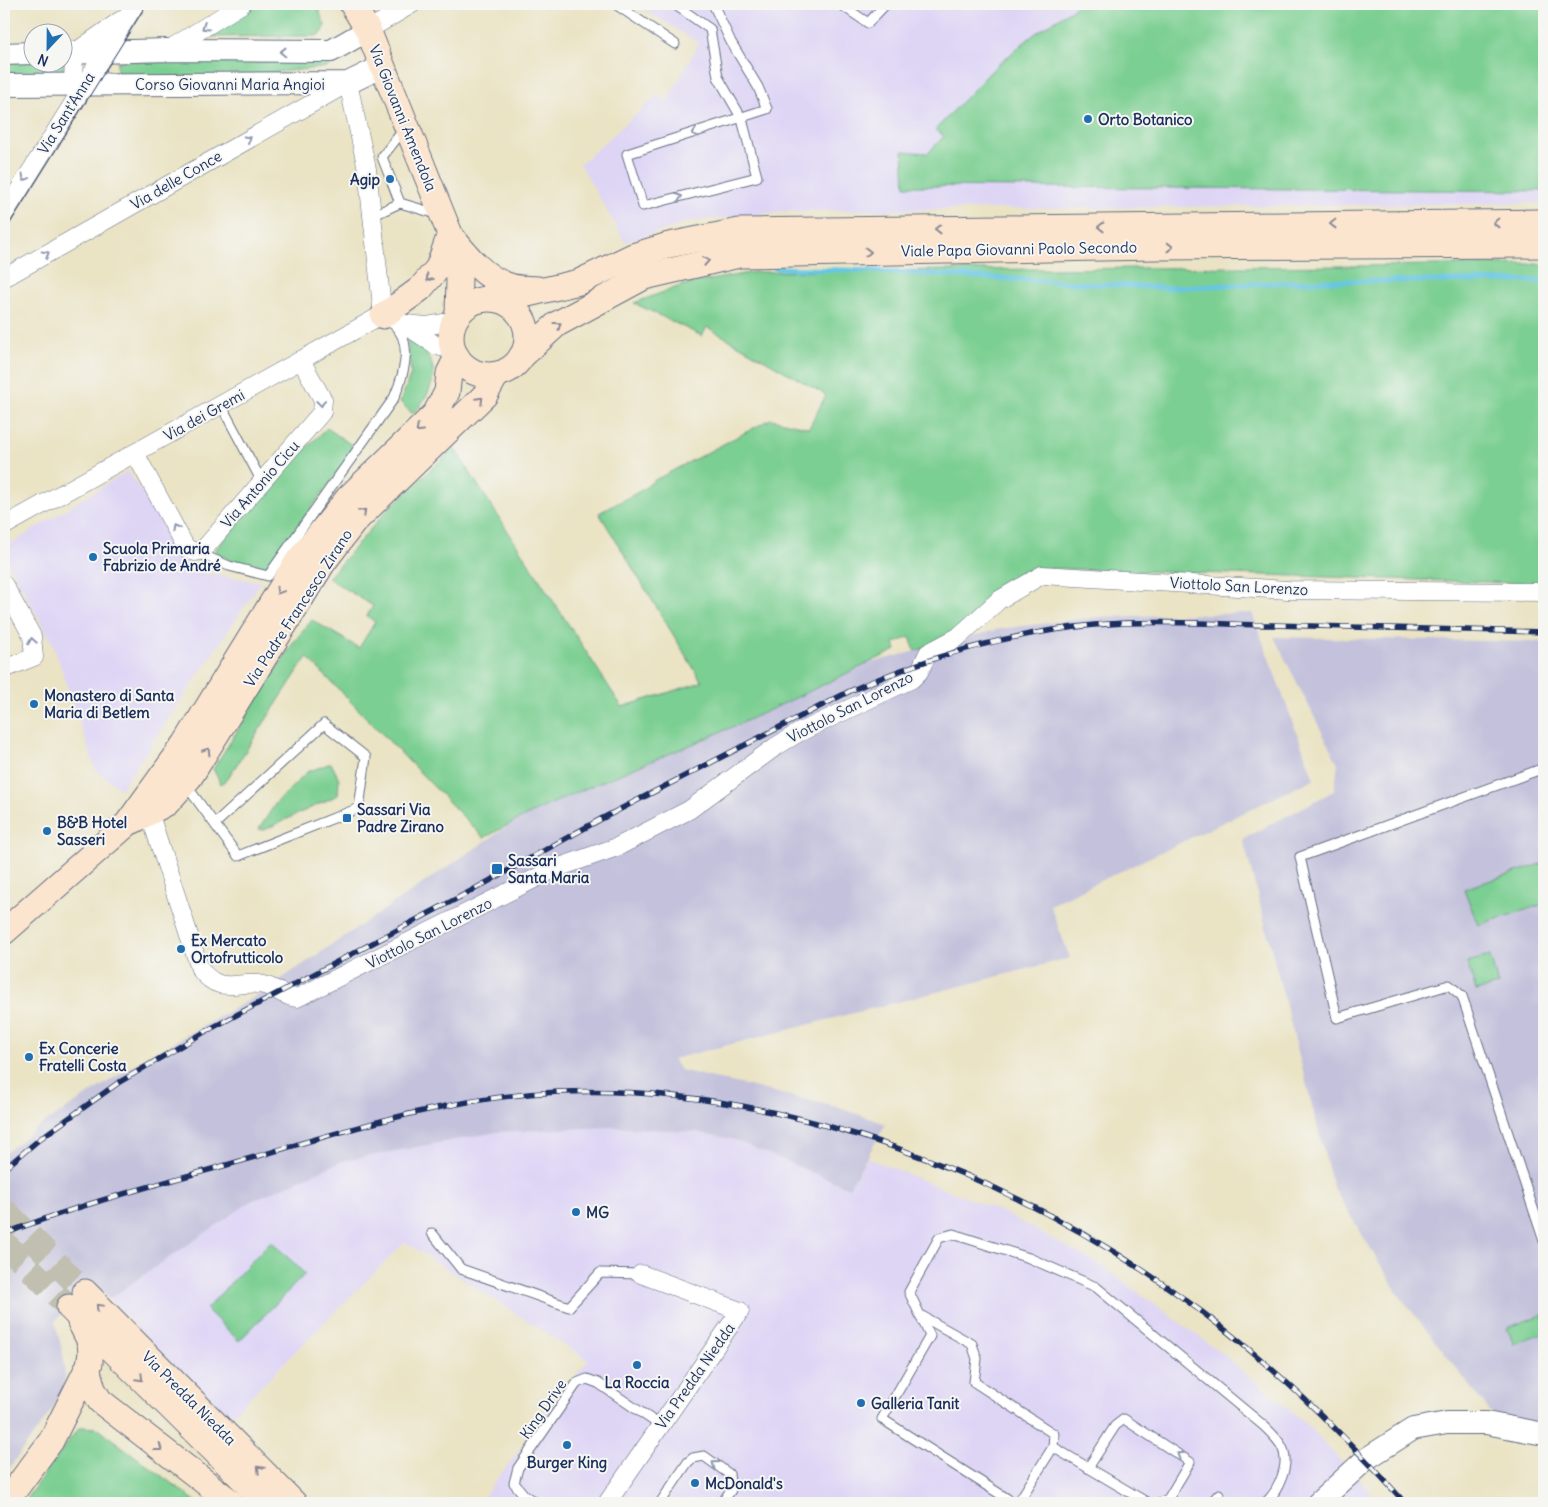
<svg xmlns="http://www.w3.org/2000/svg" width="1548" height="1507" viewBox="0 0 1548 1507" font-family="Delius,sans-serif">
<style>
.built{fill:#ded5f5}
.industrial{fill:#c3c1db}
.green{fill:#7ccf92;stroke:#4c7f78}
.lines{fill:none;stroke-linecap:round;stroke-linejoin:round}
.stream{stroke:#66c6e4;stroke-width:5}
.secondary-tunnel{stroke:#c1bfb0;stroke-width:25;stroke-dasharray:25 12;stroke-linecap:butt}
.service-casing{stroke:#636e82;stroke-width:11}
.minor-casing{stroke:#636e82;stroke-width:19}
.tertiary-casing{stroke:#636e82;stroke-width:24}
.secondary-casing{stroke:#636e82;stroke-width:27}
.service{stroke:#fff;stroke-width:9}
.minor{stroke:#fff;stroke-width:18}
.tertiary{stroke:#fff;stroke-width:22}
.secondary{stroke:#fbe5cf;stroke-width:25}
.tram{stroke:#1b2f5e;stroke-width:1}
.rail-casing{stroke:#1b2f5e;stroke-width:5.5}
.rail{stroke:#f6f6f2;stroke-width:4;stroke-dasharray:11;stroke-linecap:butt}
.oneway{stroke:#8d97ae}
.oneway2{stroke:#8b8a96}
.poi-dot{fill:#1f6fb2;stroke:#f6f6f2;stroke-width:2}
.labels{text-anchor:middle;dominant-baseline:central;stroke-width:4;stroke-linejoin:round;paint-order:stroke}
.street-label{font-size:15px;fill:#1b2f5e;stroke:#f6f6f2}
.poi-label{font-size:15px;font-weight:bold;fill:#1b2f5e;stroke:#f6f6f2;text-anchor:start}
</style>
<rect width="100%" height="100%" fill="#f6f6f2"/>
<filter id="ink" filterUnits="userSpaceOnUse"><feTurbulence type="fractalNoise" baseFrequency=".02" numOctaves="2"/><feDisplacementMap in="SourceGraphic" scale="10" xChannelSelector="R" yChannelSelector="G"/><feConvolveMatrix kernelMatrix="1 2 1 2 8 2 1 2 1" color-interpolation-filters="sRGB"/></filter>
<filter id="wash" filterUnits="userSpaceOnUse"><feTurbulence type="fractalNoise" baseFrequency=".0096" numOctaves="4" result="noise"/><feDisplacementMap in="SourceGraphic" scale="20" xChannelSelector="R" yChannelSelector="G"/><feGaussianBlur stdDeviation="1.12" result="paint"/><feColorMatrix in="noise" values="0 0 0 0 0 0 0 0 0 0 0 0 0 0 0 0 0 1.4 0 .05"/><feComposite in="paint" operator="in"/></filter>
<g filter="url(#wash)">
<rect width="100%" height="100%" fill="#eae3c4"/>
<g class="built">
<polygon points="635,4 1544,4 1544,203 787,211 692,221 625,242 580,164 658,95 667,101 699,43"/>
<polygon points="128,471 192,571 261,582 121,789 96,771 53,644 4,556 4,548"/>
<polygon points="613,1127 696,1132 735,1140 849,1188 867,1158 1002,1212 1099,1264 1224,1355 1304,1422 1381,1503 479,1503 588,1360 405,1242 227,1420 109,1299 253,1199 343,1161 497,1132"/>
</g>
<g class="industrial">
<polygon points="1252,613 1314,779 1050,905 1070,958 673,1059 680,1070 837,1107 886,1124 849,1188 735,1140 696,1132 613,1127 497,1132 343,1161 253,1200 109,1299 92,1285 55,1321 64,1359 65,1381 52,1410 4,1475 4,1154 37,1128 128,1069 259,994 523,816 617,773 717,734 870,663 1000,629 1098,617"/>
<polygon points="1274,637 1544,642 1544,1426 1492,1414 1399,1295 1333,1187 1243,839 1334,791 1338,764"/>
</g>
<g class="green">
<polygon points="259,4 316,4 325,25 323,32 316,36 196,37"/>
<polygon points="1080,4 1544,4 1544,191 905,186 903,151 928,153 944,136 935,130 995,67 1033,35"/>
<rect x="4" y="61" width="60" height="17"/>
<polygon points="117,61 332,62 332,63 328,67 239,76 117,77"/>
<path d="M1544 264V584L1041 568 958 637 915 651 910 637 894 643 896 650C836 678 777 708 716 734 638 768 558 796 484 838L307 657 228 778 221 784 213 769 293 643 312 620 359 648 375 622 367 616 373 606 328 578 388 509 454 448 622 707 702 682 599 513 640 491 655 480 771 419 809 428 826 395 707 327 702 336 634 303 683 285 754 272Z"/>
<path d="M407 338C443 359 439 385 413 414L400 402 411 374Z"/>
<polygon points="327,428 356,448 264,572 233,562 214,551 292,462"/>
<polygon points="331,763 339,779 338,795 264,830 259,829 276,803 307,772"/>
<polygon points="1544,863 1544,904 1478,925 1464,889"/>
<polygon points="1490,956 1498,985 1476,991 1467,962"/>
<polygon points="271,1241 305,1274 239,1341 206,1309"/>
<polygon points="1544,1314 1544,1332 1514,1344 1507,1328"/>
<polygon points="81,1427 97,1428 198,1503 23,1503 77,1430"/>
</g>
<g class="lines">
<polyline class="stream" points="775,268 875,271 1167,288 1316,281 1544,281"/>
</g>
</g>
<g filter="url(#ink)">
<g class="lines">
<g class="secondary-tunnel">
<polyline points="4,1210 85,1292"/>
<polyline points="4,1243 69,1307"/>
</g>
<defs>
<g id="service">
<polyline points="615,4 675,44"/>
<polyline points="674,4 710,29 718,77 742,119 757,177 643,206 627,154 767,109 758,87 731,42 713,4"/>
<polyline points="840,4 868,23 886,4"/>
<polyline points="405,128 382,157 400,203 437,214"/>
<polyline points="372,216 400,203"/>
<polyline points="221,405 262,482"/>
<path d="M198 553 229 566 268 576 394 398C403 377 415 342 393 324"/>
<polyline points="1544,768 1300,857 1337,1018 1449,985 1462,996 1544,1241"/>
<polyline points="186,785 238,856 359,808 366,757 324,724 215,824"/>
<polyline points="432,1233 461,1269 569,1307 600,1273 641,1274"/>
<polyline points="920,1315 972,1344 977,1359 974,1382 1054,1434 1053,1447 1018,1503"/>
<polyline points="1053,1447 1148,1503"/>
<polyline points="1088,1468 1115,1426 1124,1419 1190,1462 1168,1499 1158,1503"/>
<polyline points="537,1503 525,1496 514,1483 518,1468 577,1383 587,1379 598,1383 661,1426"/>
<polyline points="660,1503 688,1462 693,1458 704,1456 729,1474 731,1490 722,1503"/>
<path d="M1014 1503 882 1419 930 1336 909 1292 939 1238 953 1234 1029 1258 1096 1287 1264 1426C1270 1432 1278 1439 1282 1447 1291 1464 1278 1492 1265 1503"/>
<polyline points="1211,1503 1219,1494"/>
</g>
<g id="minor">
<polyline points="368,30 412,4"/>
<polyline points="168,50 242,4"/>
<polyline points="73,85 74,53 121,20"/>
<polyline points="4,214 135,4"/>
<polyline points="4,278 348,83 367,169 383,316"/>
<polyline points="406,324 426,326 454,321"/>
<polyline points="135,453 186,548 195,552 203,550 322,412 323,400 301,360"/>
<polyline points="4,526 378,317 396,319 437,346 453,350"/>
<polyline points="4,585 32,636 34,657 4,669"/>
<path d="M149 812 200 969C221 997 238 979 264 985 276 988 284 997 297 998L554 869 617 847 689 810 775 747 798 733 912 679 919 672 928 653 958 637 999 600 1042 575 1288 590 1544 592"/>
<polyline points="607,1503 740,1311 641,1274"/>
</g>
<g id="tertiary">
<polyline points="62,53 168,50 331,51 368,30"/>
<polyline points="4,54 32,53"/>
<polyline points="4,85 348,83 383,66"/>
<polyline points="1318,1503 1366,1459 1413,1429 1447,1423 1486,1423 1544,1434"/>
</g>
<g id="secondary">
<polyline points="352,4 368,30 450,234 459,279 458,315"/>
<path d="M452 237C467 256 485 279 510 286 519 289 529 288 537 289"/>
<circle cx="489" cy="337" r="38"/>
<polyline points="509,304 519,296 579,282 633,256 669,245 739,231 1544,222"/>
<polyline points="383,316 420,289 438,268 450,234"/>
<polyline points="521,357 557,324 644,277 739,255 1154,247 1544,245"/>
<polyline points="133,821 167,803 190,777 323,563 354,522 485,395 497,374"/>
<polyline points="4,932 127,824 185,744 297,562 348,498 435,414 447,392 449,373 457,357"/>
<polyline points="85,1292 294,1503"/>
<polyline points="69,1307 267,1503"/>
<polyline points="80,1322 90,1342 91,1353 88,1371 93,1389 100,1401 232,1503"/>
<polyline points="5,1503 51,1441 90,1363"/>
</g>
</defs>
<use href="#service" class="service-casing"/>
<use href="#minor" class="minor-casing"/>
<use href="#tertiary" class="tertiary-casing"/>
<use href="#secondary" class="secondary-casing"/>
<use href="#service" class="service"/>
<use href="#minor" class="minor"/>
<use href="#tertiary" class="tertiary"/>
<use href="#secondary" class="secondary"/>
<polyline class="tram" points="4,233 147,4"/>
<defs>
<g id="rail">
<path d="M4 1169 41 1138 118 1083 208 1030 473 890 601 819 850 691C926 657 1011 633 1094 625 1153 620 1213 624 1272 625 1363 627 1453 630 1544 632"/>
<path d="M4 1234C80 1204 162 1183 241 1161 348 1130 447 1097 559 1092 783 1083 1024 1178 1202 1312 1276 1368 1343 1433 1405 1503"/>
</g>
</defs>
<use href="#rail" class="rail-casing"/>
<use href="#rail" class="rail"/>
</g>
<defs><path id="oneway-chevron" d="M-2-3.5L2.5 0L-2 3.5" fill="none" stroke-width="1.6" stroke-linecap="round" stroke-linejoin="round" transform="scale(1.25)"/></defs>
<g class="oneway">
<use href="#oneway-chevron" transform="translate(205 27) rotate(148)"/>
<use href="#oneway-chevron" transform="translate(283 52) rotate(-179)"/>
<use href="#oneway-chevron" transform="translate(695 133) rotate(163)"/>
<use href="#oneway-chevron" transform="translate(248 139) rotate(-30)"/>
<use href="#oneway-chevron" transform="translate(25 178) rotate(121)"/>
<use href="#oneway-chevron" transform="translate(679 197) rotate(-14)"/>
<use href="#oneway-chevron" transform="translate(46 254) rotate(-30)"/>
<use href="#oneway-chevron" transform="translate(321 403) rotate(83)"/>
<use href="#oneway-chevron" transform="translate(175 528) rotate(-118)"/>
<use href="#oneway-chevron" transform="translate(32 641) rotate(-100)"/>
<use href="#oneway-chevron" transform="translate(1180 1455) rotate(-147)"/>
<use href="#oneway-chevron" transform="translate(715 1464) rotate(-144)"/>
</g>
<g class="oneway2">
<use href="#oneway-chevron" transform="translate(1496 223) rotate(179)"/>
<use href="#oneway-chevron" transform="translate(1333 224) rotate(179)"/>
<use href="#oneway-chevron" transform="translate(1101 227) rotate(179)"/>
<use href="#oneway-chevron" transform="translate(938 229) rotate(179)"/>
<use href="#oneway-chevron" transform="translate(1170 247)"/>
<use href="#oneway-chevron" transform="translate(868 252) rotate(-1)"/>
<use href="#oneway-chevron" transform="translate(706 261) rotate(-11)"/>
<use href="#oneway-chevron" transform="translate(429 278) rotate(130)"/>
<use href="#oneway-chevron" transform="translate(558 325) rotate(-36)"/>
<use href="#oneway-chevron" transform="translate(480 400) rotate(-45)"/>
<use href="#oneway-chevron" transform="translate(419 429) rotate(137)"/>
<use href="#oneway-chevron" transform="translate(363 512) rotate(-45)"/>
<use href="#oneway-chevron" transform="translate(279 591) rotate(121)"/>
<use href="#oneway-chevron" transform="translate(207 751) rotate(-58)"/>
<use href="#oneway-chevron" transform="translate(99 1307) rotate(-134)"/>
<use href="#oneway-chevron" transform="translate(140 1378) rotate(45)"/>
<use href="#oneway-chevron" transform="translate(159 1448) rotate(37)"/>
<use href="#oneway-chevron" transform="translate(260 1469) rotate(-135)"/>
</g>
</g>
<g class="poi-dot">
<circle cx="1088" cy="119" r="5"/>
<circle cx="390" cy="179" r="5"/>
<circle cx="93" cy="557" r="5"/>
<circle cx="34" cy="704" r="5"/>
<rect x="342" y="813" width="10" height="10" rx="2.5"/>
<circle cx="47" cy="831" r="5"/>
<rect x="491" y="863" width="12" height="12" rx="2.5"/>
<circle cx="181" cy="949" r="5"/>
<circle cx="29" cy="1057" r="5"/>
<circle cx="576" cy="1212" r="5"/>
<circle cx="637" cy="1365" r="5"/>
<circle cx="861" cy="1403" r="5"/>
<circle cx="567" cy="1445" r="5"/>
<circle cx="695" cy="1483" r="5"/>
</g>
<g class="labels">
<g class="street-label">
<text x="230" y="84">Corso Giovanni Maria Angioi</text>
<text transform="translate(66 113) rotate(-58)">Via Sant'Anna</text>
<text transform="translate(403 118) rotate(68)">Via Giovanni Amendola</text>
<text transform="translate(176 180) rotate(-30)">Via delle Conce</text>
<text transform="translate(1019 249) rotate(-1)">Viale Papa Giovanni Paolo Secondo</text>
<text transform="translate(204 415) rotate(-29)">Via dei Gremi</text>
<text transform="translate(260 484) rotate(-49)">Via Antonio Cicu</text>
<text transform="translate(1239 586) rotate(3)">Viottolo San Lorenzo</text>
<text transform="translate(298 608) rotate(-57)">Via Padre Francesco Zirano</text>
<text transform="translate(850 707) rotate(-27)">Viottolo San Lorenzo</text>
<text transform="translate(429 933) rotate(-27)">Viottolo San Lorenzo</text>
<text transform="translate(695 1376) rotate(-55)">Via Predda Niedda</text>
<text transform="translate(189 1398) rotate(45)">Via Predda Niedda</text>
<text transform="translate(543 1409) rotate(-55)">King Drive</text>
</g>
<g class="poi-label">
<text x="1098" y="119">Orto Botanico</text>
<text x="380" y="179" text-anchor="end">Agip</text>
<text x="103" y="548">Scuola Primaria<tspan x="103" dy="17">Fabrizio de André</tspan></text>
<text x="44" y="695">Monastero di Santa<tspan x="44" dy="17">Maria di Betlem</tspan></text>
<text x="357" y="809">Sassari Via<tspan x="357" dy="17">Padre Zirano</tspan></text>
<text x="57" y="822">B&amp;B Hotel<tspan x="57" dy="17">Sasseri</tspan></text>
<text x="508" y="860">Sassari<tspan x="508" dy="17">Santa Maria</tspan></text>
<text x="191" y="940">Ex Mercato<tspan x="191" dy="17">Ortofrutticolo</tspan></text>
<text x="39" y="1048">Ex Concerie<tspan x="39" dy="17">Fratelli Costa</tspan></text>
<text x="586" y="1212">MG</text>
<text x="637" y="1382" text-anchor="middle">La Roccia</text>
<text x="871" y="1403">Galleria Tanit</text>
<text x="567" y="1462" text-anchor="middle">Burger King</text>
<text x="705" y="1483">McDonald's</text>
</g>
</g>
<rect width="1548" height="1507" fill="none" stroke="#f6f6f2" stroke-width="20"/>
<g transform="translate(48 48) rotate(202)"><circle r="24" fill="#f6f6f2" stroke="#9ea6b7"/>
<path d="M0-4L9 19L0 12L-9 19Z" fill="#1f6fb2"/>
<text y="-8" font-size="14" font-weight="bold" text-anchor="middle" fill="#1b2f5e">N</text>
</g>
</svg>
